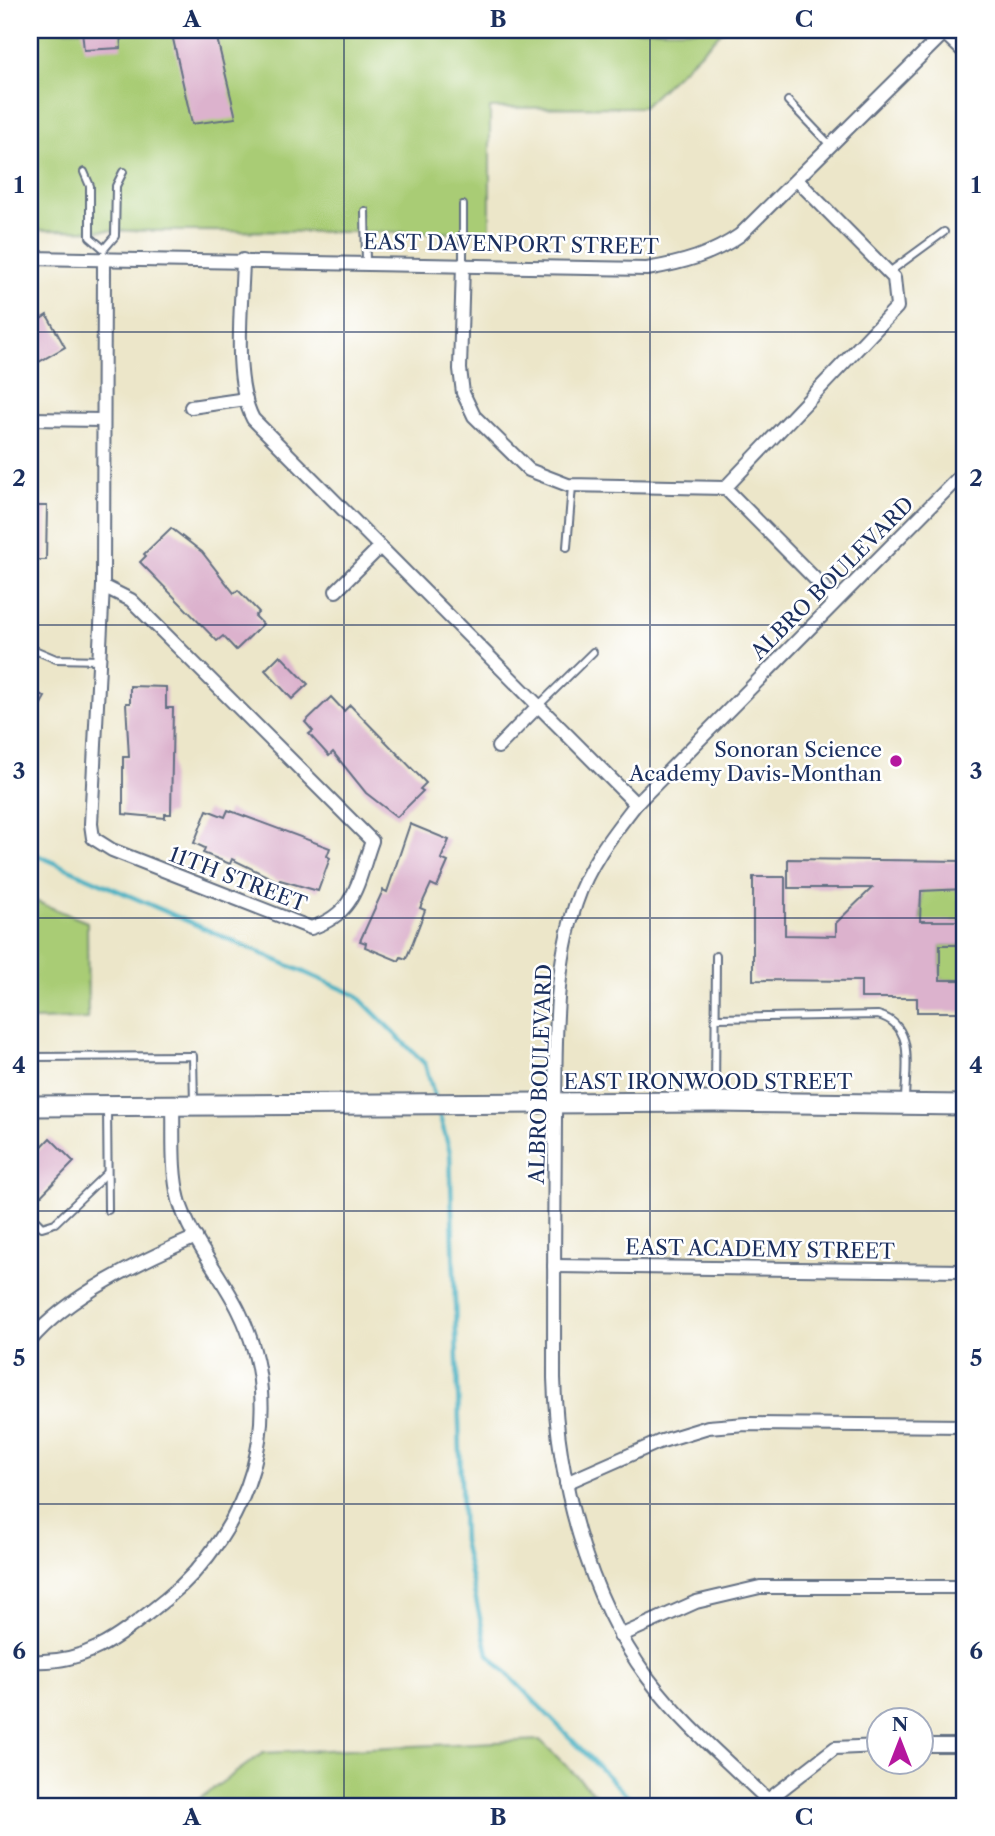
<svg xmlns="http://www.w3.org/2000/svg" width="995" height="1836" viewBox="0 0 995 1836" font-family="'Libre Caslon Text',serif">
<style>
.green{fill:#a9cc75;stroke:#627e6a;stroke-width:2}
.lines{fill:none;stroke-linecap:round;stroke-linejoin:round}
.stream{stroke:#43afc1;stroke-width:4.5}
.building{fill:#dcb2cd}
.lane-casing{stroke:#646f83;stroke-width:10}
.street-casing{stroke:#646f83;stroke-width:16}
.secondary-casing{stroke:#646f83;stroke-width:23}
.lane{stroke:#fff;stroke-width:6}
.street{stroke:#fff;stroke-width:12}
.secondary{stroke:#fff;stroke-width:19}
.grid{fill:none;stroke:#1b2f5e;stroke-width:2;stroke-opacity:0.55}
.poi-dot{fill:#b5179e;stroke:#fff;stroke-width:2.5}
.labels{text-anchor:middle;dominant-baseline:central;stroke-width:5;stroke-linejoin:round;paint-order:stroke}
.street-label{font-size:21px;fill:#1b2f5e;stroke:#fff}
.poi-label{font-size:21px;fill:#1b2f5e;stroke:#fff;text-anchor:end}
.neatline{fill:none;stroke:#1b2f5e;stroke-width:2.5}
.grid-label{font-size:23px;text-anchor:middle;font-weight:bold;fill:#1b2f5e}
</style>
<rect width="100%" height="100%" fill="#fff"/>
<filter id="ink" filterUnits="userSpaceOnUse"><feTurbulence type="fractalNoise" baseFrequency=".0143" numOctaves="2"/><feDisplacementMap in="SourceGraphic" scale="14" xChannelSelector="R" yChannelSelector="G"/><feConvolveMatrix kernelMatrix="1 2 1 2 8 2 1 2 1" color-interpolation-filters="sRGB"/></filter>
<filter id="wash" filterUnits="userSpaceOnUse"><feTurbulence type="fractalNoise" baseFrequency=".00686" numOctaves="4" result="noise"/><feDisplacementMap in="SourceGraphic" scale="28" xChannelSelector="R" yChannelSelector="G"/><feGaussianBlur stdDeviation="1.57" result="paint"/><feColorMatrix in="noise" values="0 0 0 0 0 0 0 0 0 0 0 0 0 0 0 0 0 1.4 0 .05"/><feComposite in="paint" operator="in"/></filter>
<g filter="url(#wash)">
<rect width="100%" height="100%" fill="#ece6c9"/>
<g class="green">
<polygon points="30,30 724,30 643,107 490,108 490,233 30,230"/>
<polygon points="924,889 965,889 965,921 921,923 921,891"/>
<polygon points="30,899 87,922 88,1019 30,1020"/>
<rect x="940" y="945" width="25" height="35"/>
<polygon points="540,1740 607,1806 189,1806 263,1753"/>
</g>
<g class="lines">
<g class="stream">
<polyline points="30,852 356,995 425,1064 435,1098"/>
<polyline points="438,1110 450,1152 463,1541 488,1654 637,1806"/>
</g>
</g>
<g id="blocks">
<g class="building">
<polygon points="82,30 120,30 121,48 84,50"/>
<polygon points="171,30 215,30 236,118 192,124"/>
<polygon points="47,315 65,347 30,367 30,326"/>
<polygon points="30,506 47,506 46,560 30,560"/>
<polygon points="171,528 202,552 234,593 238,590 259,612 255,616 263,624 236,650 223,636 217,641 140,562 146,556 144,554"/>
<polygon points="280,655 308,684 292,699 265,670"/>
<polygon points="130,686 166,687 166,708 173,708 171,814 165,814 165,818 123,814 123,757 129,757 126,703 130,703"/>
<polygon points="30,689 45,697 30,723"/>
<polygon points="331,697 344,711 350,705 426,783 420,789 423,791 397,817 366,793 333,752 329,756 309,734 313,731 305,722"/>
<polygon points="207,810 225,817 228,810 330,848 327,856 330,858 318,891 280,880 279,882 232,859 230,864 203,853 205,848 194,843"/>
<polygon points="410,824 449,840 441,859 448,862 437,887 431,884 420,908 425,910 411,947 406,959 401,957 399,961 365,947 366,943 360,941 383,890 387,892"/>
<polygon points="788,859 965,861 965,889 921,891 920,921 965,921 965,945 940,945 940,980 965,980 965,1012 917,1012 917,998 861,998 861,981 753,980 753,877 785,877 785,935 836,936 836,923 872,888 788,888"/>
<polygon points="50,1138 74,1162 30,1207 30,1159"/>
</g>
</g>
</g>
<g filter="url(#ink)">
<use href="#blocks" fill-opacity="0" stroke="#646f83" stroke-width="2"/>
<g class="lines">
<defs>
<g id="lane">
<polyline points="788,101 830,145"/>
<polyline points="84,172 90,186 90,237 104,249 115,236 116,186 123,172"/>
<polyline points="365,211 366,262"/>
<polyline points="463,264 463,205"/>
<polyline points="888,273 944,232"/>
<polyline points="567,547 572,486"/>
<polyline points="30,648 56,659 100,660"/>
<polyline points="539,705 593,652"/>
<path d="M717 1018 878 1015C917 1025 905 1070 905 1102"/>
<polyline points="30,1057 193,1056 194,1104"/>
<polyline points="715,1098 716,956"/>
<polyline points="107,1107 108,1210"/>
<polyline points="30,1215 42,1227 55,1223 107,1173"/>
</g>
<g id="street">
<polyline points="941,30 965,53"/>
<path d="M30 258 647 269C682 263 712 255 740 235L944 33"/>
<path d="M243 260C242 305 232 379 253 419L636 804"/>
<polyline points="463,264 460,369 463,393 474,416 529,470 568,485 725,488 836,600"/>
<polyline points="191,407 246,399"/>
<polyline points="30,419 102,420"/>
<polyline points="725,488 897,307 894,278 797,180"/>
<path d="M103 586 131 600 372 841C357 882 357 913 311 928L112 850 93 838 91 824 103 586 104 258"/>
<polyline points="336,591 380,547"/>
<polyline points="498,747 539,705"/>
<polyline points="554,1266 965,1271"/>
<path d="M30 1341C67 1296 143 1260 196 1237"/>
<polyline points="566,1483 659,1442 708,1427 746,1424 965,1426"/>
<polyline points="620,1636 696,1602 760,1587 965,1587"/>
<path d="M30 1661C88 1665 122 1634 165 1600 250 1531 290 1414 239 1311 221 1274 190 1239 179 1200 171 1169 174 1136 173 1105"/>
<polyline points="922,1745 965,1745"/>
<polyline points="768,1800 835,1748 880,1746"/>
<path d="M774 1806C732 1765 683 1725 648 1678 587 1596 557 1478 554 1378 554 1291 554 1205 555 1118 556 1046 553 972 576 903 589 864 612 835 636 804L965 471"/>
</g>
<polyline id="secondary" points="30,1106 715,1102 965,1105"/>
</defs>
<use href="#lane" class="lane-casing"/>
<use href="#street" class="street-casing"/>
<use href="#secondary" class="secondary-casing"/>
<use href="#lane" class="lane"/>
<use href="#street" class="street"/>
<use href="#secondary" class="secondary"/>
</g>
</g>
<path class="grid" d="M344 30V1806M650 30V1806M30 332H965M30 625H965M30 918H965M30 1211H965M30 1504H965"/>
<circle class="poi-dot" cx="896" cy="761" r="7"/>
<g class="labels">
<g class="street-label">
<text transform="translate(511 244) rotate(1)">EAST DAVENPORT STREET</text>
<text transform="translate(832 578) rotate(-45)">ALBRO BOULEVARD</text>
<text transform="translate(238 879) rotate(21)">11TH STREET</text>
<text transform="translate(540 1074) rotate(-88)">ALBRO BOULEVARD</text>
<text x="708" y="1081">EAST IRONWOOD STREET</text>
<text transform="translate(760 1249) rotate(1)">EAST ACADEMY STREET</text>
</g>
<g class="poi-label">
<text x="882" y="749">Sonoran Science<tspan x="882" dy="24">Academy Davis-Monthan</tspan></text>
</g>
</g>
<rect width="995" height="1836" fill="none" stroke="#fff" stroke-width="77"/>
<g transform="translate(900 1741)"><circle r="33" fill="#ffffff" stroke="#a4acbf" stroke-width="2"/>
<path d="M0-5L12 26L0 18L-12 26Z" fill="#b5179e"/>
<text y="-10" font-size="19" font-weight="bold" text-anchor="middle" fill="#1b2f5e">N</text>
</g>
<rect x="38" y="38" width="918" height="1760" class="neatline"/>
<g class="grid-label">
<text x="192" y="27">A</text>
<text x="498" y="27">B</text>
<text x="804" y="27">C</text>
<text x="19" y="193">1</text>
<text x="976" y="193">1</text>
<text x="19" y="486">2</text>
<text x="976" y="486">2</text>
<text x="19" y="779">3</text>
<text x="976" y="779">3</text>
<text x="19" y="1073">4</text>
<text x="976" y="1073">4</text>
<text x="19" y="1366">5</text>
<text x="976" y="1366">5</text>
<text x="19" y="1659">6</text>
<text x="976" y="1659">6</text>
<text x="192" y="1825">A</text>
<text x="498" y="1825">B</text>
<text x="804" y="1825">C</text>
</g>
</svg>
